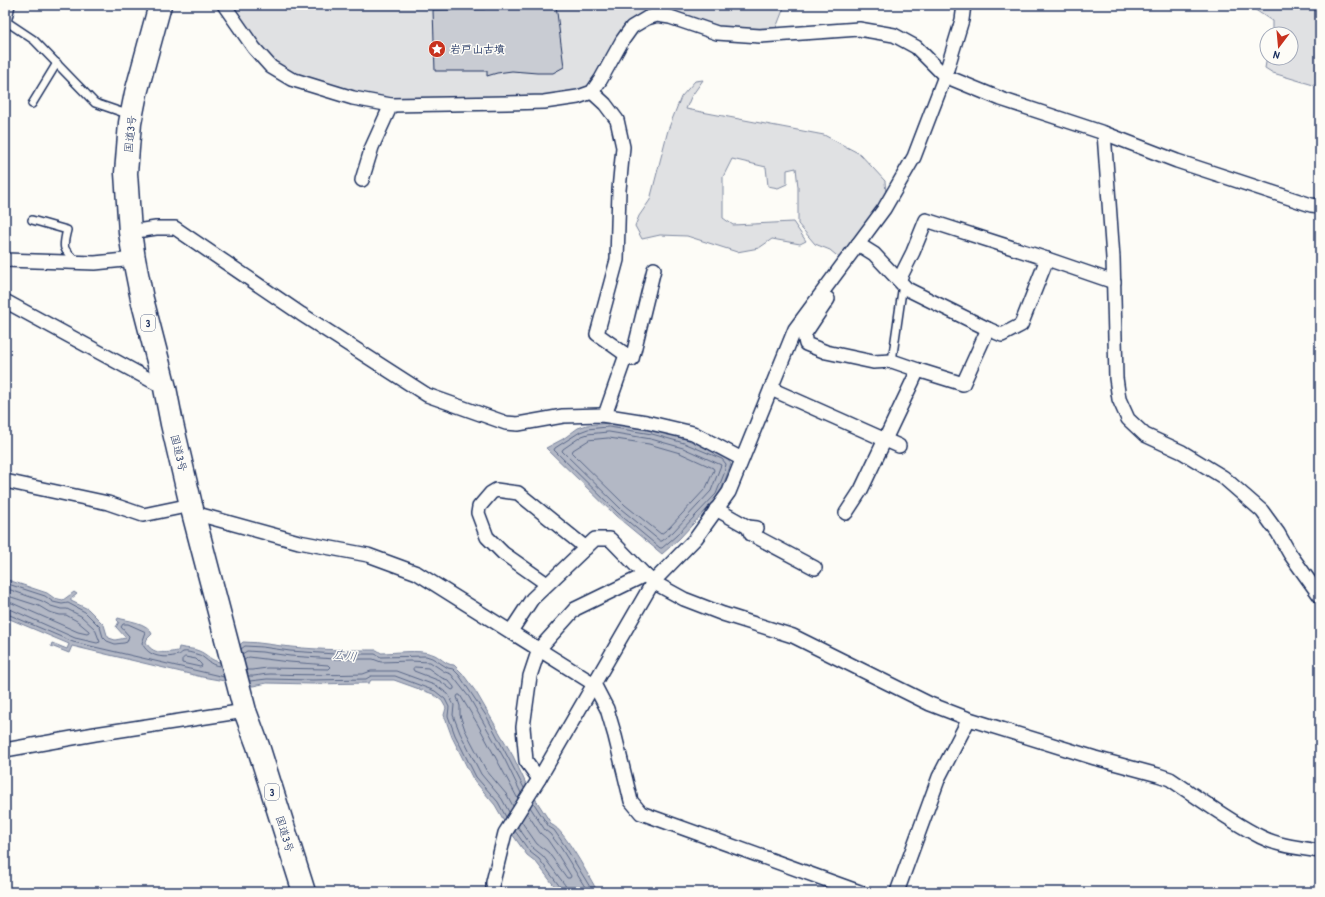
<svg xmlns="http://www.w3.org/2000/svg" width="1325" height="897" viewBox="0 0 1325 897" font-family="'Patrick Hand','Klee One',sans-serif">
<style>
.green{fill:#e0e1e3;stroke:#7e88a0}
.water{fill:#b3b8c5;stroke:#76819c}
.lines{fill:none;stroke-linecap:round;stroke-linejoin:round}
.shore{stroke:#586687;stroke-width:1}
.building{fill:#c9ccd3;stroke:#1b2f5e}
.lane-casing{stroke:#1b2f5e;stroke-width:10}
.street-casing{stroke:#1b2f5e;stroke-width:16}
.highway-casing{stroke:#1b2f5e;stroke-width:25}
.lane{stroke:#fdfcf7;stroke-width:7}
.street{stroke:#fdfcf7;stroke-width:13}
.highway{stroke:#fdfcf7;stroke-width:22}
.labels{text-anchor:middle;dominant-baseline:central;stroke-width:3;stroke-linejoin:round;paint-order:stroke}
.shield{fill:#fdfcf7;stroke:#5f6c8c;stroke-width:1}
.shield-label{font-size:10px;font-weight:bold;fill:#1b2f5e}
.poi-label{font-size:11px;font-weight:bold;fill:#1b2f5e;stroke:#fdfcf7;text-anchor:start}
.street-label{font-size:11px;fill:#1b2f5e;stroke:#fdfcf7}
.water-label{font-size:12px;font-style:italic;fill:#49587d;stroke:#fdfcf7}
</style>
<rect width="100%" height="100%" fill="#fdfcf7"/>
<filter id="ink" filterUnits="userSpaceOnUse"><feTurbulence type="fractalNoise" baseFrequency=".025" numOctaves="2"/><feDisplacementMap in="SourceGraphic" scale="8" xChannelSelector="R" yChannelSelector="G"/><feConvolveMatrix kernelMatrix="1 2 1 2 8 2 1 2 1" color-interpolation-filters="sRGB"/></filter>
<g filter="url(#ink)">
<g class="green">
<polygon points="232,5 785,5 776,28 728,29 697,19 663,10 629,23 602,62 595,77 589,86 578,92 529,99 458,100 393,98 365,95 286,70 272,60 255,38"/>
<polygon points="1248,5 1320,5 1320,87 1273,73 1265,68 1267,57 1291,58 1291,34 1272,34 1272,21"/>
<polygon points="703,80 691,97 686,109 824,135 860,154 885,181 886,194 879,208 842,260 830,250 815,244 798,224 798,187 796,168 787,170 787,184 778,188 768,186 766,167 732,159 723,177 723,218 733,225 793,222 806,241 800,244 772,239 759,248 737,252 687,236 660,235 642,239 635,226 639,216 650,200 668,130 681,97 695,81"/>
</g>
<g class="water">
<polygon points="609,423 653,430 686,439 725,456 731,464 719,496 679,539 662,554 616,516 546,448 563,439 578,428 587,425"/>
<path d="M5 579 47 593 54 598 63 600 74 592 77 594 71 599V601L88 609 104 625 107 635 109 638 115 640 126 638 116 627 119 622 117 620 118 618C127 621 148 622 152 634L147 639 146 642C152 655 166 653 178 651L179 647C186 649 193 648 199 651 207 654 211 661 220 662L243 642C260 642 276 646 292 647 320 650 348 650 377 650L381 653C396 653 418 649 432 654 440 656 445 665 454 665L462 673 476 692 513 756 527 786 552 825C564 829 590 879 598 892H559L536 862 527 855 510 831 495 805 473 779 452 737 444 715 446 708 442 701 433 694 394 680H371L369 683 312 684 267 683 253 686 202 677 72 646 69 653 51 646 52 643 67 649 69 644 5 617Z"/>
</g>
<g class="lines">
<g class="shore">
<polygon points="609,427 652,434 684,443 722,459 726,464 724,474 716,494 676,536 662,548 660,548 618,513 554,450 555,448 580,432 588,429"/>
<polygon points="609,432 651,439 683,448 719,464 721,465 711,491 673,532 662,541 660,541 621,509 562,451 563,449 582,436 588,434"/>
<polygon points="609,438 649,444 680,453 713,468 714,470 706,488 669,528 661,534 625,505 572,453 573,450 589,440"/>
<path d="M5 583 45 596 53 602 62 604 68 603 85 612 100 627 103 637 107 641 115 644 124 643 127 642 129 636 121 627 123 624H128L146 632 142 643C148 657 164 659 178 655 180 655 181 653 183 652 186 651 192 653 196 654 206 656 208 666 221 666"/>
<polyline points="5,588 42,601 51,606 61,609 67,609 81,616 95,629 100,642 97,643 75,638 10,609 5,608"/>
<polyline points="5,595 39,606 49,612 60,615 66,615 77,621 89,631 89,633 87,634 78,632 12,603 5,602"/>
<polyline points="5,613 73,642 224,677"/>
<polyline points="241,649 245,646 262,647 290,651 335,654 375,654 381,657 426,656 432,658 448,668 453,669 459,675 487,717 524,788"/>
<polyline points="242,654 247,651 262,652 290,656 335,659 373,659 381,662 410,661 430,662 445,672 451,674 469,697 505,760 521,793"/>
<polygon points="185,657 196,659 201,664 202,666 200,667 182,663 182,660"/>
<polyline points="244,660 249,657 289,662 328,665 330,667 328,669 267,668 252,670 247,670"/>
<polygon points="415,667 428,668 442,678 448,680 454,687 454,689 452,690 440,681 414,671 413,669"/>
<path d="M248 676C255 677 262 674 270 674 301 675 332 675 363 674L371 671H396L437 686 448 694 454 705 453 715 460 733 481 774 502 799 509 812"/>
<polyline points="250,681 267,679 312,680 366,679 371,676 395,676 435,691 445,699 449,707 448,716 455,735 476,777 498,802 506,817"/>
<polyline points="533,802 549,827 554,830 565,846 593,892"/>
<polyline points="513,806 507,795 486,770 465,730 460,715 460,706 457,697 458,695 460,695 477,723 518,799"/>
<polyline points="530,807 545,830 550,834 561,848 588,892"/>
<polyline points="521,821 537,844 548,852 567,878 570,878 571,876 556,852 547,839 540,833 527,813"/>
<polyline points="518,827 533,848 543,856 565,885 567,892"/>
<polyline points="515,831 530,852 539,859 561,888 562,892"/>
</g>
</g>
<polygon class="building" points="524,5 556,5 564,67 553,73 537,73 512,71 497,73 487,76 487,71 435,71 433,10 485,9 485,6"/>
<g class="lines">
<defs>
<g id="lane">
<polyline points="11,5 7,22 34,40 95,103 130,115"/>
<polyline points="32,104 57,63"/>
<path d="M32 220 67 230C62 249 63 249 77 262"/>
<polyline points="892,361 903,284"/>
</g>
<g id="street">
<polyline points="224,5 254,48 271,67 291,79 353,98 391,105 507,103 544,102 578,97 592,92 601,79 622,41 632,27 647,18 657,15 670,17 717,33 760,36 859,29 894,35 916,47 945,76 1001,99 1104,133 1177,161 1311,205 1320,206"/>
<polyline points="592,92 605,104 617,120 623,147 619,190 617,260 597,334 632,359 654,269"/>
<polyline points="1104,133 1113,258 1116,378 1119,399 1128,419 1145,435 1182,452 1223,477 1262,511 1278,533 1290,554 1320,596"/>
<polyline points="362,180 372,147 391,105"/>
<polyline points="130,232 156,228 175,228 301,314 427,395 506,423 518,424 563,416 602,415 646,422 693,433 742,459"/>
<polyline points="858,244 874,254 907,289 988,329 1002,335 1021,325 1047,259"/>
<polyline points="5,260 95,263 134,259"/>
<polyline points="899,280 913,252 926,220 1047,259 1114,282"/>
<polyline points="828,299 804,335 806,344 826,352 873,362 892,361 918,370 963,384 988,329"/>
<polyline points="5,301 165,388"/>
<polyline points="771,389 899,446"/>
<polyline points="605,415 626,355"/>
<polyline points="5,481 108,503 143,515 191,505"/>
<polyline points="716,509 748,527 757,528"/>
<polyline points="194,513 299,542 368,555 417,573 594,684 607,709 615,736 631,801 641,813 860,892"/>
<polyline points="846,513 861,490 918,370"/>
<polyline points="748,527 751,534 815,568"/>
<polyline points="547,584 503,553 487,537 478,513 479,507 491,493 496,490 518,493 586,548"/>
<path d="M511 631 532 599 595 539H610L645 575 653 582 684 599 723 614 793 636 930 704 969 719 1095 758 1158 775 1170 779C1200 799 1229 821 1261 837 1279 846 1300 848 1320 851"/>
<polyline points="5,750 95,734 245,711"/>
<polyline points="539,779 526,761 523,727 530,676 539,649 575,609 645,575"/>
<polyline points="493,892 493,882 505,833 539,779 653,582 696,538 729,492 795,329 884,209 914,157 945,76 962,20 964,5"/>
<polyline points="897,892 939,777 969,719"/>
</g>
<polyline id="highway" points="160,5 136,93 130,123 126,173 130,232 134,259 142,299 165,388 172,424 191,505 245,711 258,746 304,892"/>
</defs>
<use href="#lane" class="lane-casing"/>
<use href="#street" class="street-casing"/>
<use href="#highway" class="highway-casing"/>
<use href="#lane" class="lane"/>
<use href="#street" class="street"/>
<use href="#highway" class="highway"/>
</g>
</g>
<defs>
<symbol id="sight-disc" viewBox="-11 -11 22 22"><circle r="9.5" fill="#c8321e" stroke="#fdfcf7"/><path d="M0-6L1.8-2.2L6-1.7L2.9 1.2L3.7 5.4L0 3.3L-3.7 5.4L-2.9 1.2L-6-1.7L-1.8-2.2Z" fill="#fff"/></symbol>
</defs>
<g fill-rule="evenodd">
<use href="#sight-disc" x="427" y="39" width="20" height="20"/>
</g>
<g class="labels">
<g class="shield">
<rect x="141" y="315" width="14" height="16" rx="3"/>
<rect x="265" y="784" width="14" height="16" rx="3"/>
</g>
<g class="shield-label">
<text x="148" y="323">3</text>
<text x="272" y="792">3</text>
</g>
<g class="poi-label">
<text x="450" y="49">岩戸山古墳</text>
</g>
<g class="street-label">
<text transform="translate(130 134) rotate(-84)">国道3号</text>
<text transform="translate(179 453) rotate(76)">国道3号</text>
<text transform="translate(285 834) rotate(73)">国道3号</text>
</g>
<g class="water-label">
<text transform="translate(345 655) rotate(7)">広川</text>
</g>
</g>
<rect width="1325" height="897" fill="none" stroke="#fdfcf7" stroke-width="20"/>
<rect x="10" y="10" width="1305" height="877" fill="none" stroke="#1b2f5e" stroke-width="1.5" filter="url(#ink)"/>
<g transform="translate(1279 46) rotate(196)"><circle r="19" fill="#fdfcf7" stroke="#a3aaba"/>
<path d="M0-3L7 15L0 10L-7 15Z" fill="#c8321e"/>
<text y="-6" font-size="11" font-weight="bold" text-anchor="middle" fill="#1b2f5e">N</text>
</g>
</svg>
